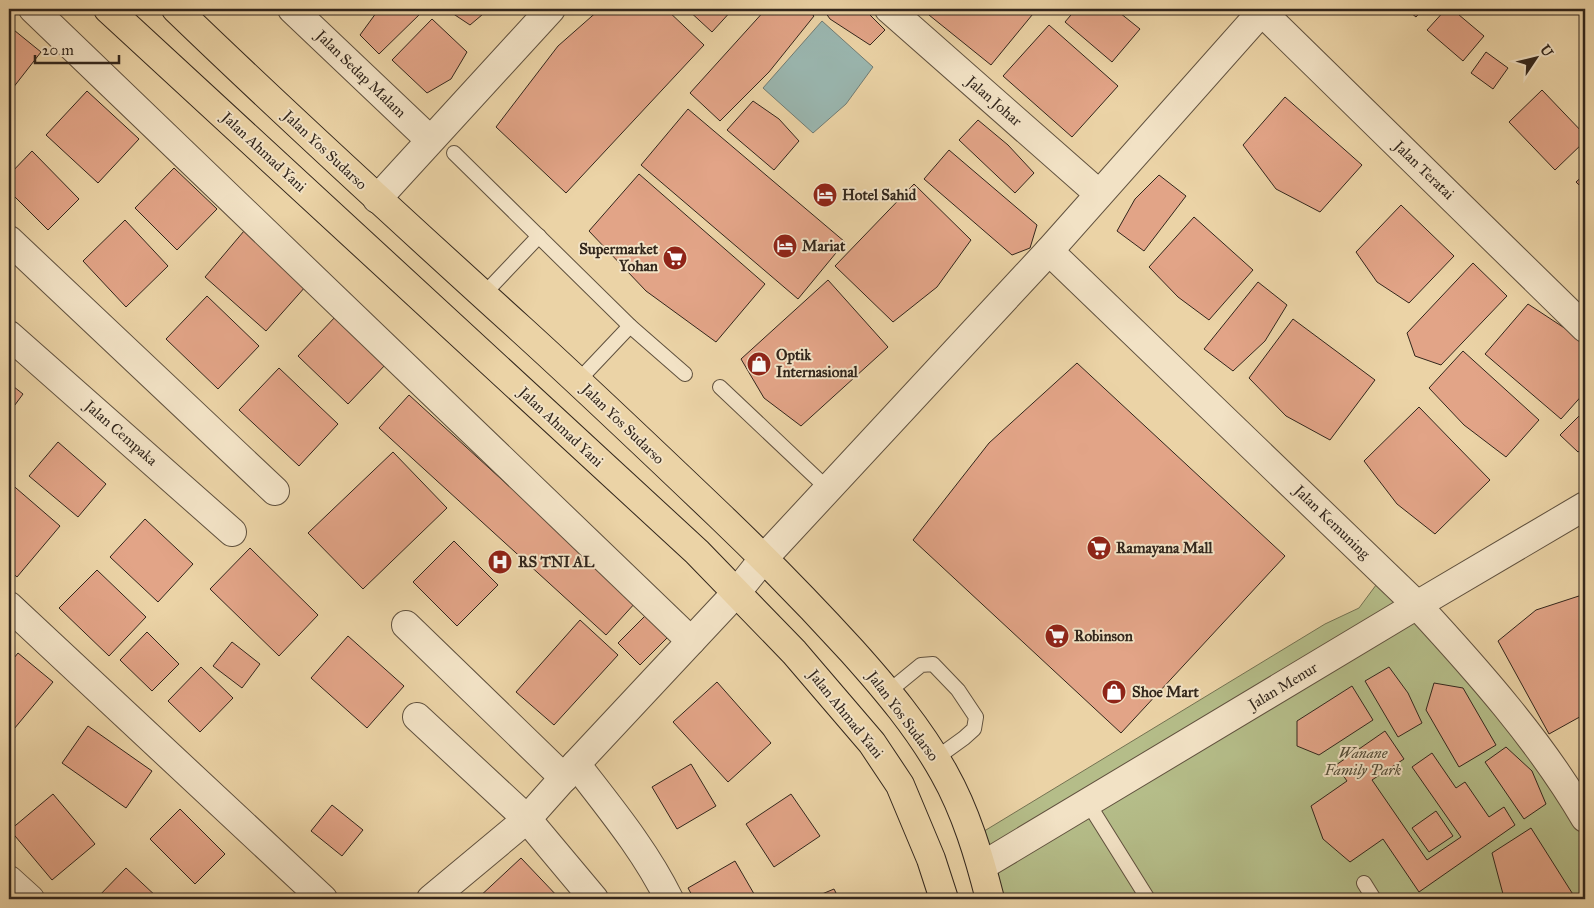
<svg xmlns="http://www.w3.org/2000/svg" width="1594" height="908" viewBox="0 0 1594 908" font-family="'IM FELL Great Primer',serif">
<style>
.green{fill:#b5bd89;stroke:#747252}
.water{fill:#9ab6af;stroke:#707c74}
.building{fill:#e2a487;stroke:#32261c}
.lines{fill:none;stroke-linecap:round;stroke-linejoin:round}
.service-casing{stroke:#60513e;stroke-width:16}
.minor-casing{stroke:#60513e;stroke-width:30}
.trunk-casing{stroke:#32261c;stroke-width:30}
.service{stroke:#f2e2c5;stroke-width:14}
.minor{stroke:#f2e2c5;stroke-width:28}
.trunk{stroke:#ebd3a6;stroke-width:28}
.labels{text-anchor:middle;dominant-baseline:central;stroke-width:4;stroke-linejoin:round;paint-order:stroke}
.street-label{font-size:15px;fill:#32261c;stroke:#f2e2c5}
.poi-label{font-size:15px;font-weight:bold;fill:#32261c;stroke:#f2e2c5;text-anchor:start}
.park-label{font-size:15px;font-style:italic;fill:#534c37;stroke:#f2e2c5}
</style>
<rect width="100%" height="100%" fill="#ebd3a6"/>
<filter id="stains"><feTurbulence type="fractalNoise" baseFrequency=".004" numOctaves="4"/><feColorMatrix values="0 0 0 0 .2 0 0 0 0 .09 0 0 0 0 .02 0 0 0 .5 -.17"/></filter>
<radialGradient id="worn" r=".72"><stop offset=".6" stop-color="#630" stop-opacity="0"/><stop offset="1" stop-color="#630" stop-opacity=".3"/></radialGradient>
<polygon class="green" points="1382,577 1448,647 1585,826 1585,899 999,899 981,833 1325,624 1359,608"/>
<polygon class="water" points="822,21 873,67 846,104 813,133 763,88"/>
<g class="building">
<polygon points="379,9 417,9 421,13 379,54 360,35"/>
<polygon points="446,9 489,9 470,25"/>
<polygon points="600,9 666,9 704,45 566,193 496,127 558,46"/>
<polygon points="687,9 733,9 712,32"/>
<polygon points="766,9 806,9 814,16 769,72 720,121 690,93"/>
<polygon points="823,9 864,9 885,30 870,45 830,19"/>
<polygon points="934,9 1037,9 991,65 929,15"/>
<polygon points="1076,9 1115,9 1140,29 1112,62 1065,22"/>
<polygon points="1406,9 1423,9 1416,17"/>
<polygon points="1446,9 1452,9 1484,36 1463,61 1427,30"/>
<polygon points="432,19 467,52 451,79 427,93 392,60"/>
<polygon points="1049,25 1118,86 1072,137 1003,76"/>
<polygon points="9,26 41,52 9,93"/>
<polygon points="1486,52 1508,68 1493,89 1471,73"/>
<polygon points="1542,90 1585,135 1585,141 1555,170 1509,122"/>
<polygon points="87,91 139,139 98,183 46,135"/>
<polygon points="1285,97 1362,165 1320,212 1276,189 1243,145"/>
<polygon points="753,101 779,119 799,141 774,170 727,130"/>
<polygon points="688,109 845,242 798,299 641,165"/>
<polygon points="978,120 1008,145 1034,173 1015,193 959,140"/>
<polygon points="949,150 1037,225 1030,248 1012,255 924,179"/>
<polygon points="32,151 79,199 48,230 9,191 9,175"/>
<polygon points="174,168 217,209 177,250 135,208"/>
<polygon points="639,174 765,284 716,342 646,291 589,231"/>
<polygon points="1585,174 1585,191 1576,182"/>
<polygon points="1159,175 1186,196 1144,251 1117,231 1135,199"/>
<polygon points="914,184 971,240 937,287 893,322 835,266"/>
<polygon points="1401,205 1454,256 1409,303 1377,282 1356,252"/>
<polygon points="1194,217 1253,270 1209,320 1178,297 1149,267"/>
<polygon points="125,220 168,266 126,307 83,261"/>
<polygon points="244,231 306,286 266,331 205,277"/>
<polygon points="1473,263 1507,296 1441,365 1415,356 1407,333"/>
<polygon points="828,280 888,347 801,426 764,398 741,359"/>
<polygon points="1258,282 1287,305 1265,341 1233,371 1204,349"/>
<polygon points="207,296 259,346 218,389 166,339"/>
<polygon points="1528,304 1572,333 1585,348 1585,392 1561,419 1485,354"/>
<polygon points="337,315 387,363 348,404 298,356"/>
<polygon points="1293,319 1375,380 1330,440 1286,416 1249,378"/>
<polygon points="1463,351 1539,420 1506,457 1464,425 1429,388"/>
<polygon points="1077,363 1285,556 1121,733 913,540 989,443"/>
<polygon points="279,368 338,424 299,466 239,410"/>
<polygon points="9,383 23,394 9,413"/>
<polygon points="409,395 636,602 606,635 379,428"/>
<polygon points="1419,407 1490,480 1435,534 1397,504 1364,461"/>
<polygon points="1585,410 1585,448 1578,452 1560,435"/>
<polygon points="58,442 106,484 78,517 29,476"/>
<polygon points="393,452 447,508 363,589 308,533"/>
<polygon points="9,482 60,526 17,577 9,570"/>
<polygon points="145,519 193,564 158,602 110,557"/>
<polygon points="454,541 498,585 457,626 413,582"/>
<polygon points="250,548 318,615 279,656 210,589"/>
<polygon points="97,570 146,617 109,656 59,608"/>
<polygon points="1585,594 1585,714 1549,734 1498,641 1536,610"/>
<polygon points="647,614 669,636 640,665 618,643"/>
<polygon points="580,620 618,655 554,725 516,692"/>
<polygon points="147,632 179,664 152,691 120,660"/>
<polygon points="348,636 404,686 367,728 311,678"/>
<polygon points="232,642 260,664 242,688 213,666"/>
<polygon points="18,653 53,682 14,729 9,724 9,664"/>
<polygon points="201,667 233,698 200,732 168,701"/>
<polygon points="1389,667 1408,693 1422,723 1398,737 1365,681"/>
<polygon points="717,682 771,743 728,782 673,722"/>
<polygon points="1434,683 1463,688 1496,745 1459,767 1426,710"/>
<polygon points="1352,686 1373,720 1319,755 1297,746 1297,721"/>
<polygon points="88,726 152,771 126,808 62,763"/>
<polygon points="1385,731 1404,759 1372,780 1427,860 1461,837 1412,767 1432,753 1456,788 1465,782 1489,817 1504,807 1515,825 1419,892 1383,839 1350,862 1323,839 1311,806 1347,781 1336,765"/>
<polygon points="1506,747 1532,771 1546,804 1524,819 1485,762"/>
<polygon points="691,764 716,806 677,829 652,787"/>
<polygon points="53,794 95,844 52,880 10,830"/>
<polygon points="791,794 820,836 774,867 746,824"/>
<polygon points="332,805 363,830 342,856 311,831"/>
<polygon points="180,809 225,854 195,884 150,839"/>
<polygon points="1436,811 1453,836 1429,852 1412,828"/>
<polygon points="1531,828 1574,896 1568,899 1510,899 1503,894 1492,853"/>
<polygon points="521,858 560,899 477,899"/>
<polygon points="735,861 757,899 694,899 688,888"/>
<polygon points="126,868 159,899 96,899"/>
<polygon points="834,889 839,899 810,899"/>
</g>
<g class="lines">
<defs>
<g id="service">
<polyline points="454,153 630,326"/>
<polyline points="483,295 539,236"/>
<polyline points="578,381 630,326 685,374"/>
<polyline points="720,387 828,489"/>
<polyline points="888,692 921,665 933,664 958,690 976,717 974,729 964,738 935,759"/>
<polyline points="1088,803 1148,899"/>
<polyline points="1364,883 1374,899"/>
</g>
<g id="minor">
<polyline points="33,9 691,641"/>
<polyline points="292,9 430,140"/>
<polyline points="889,9 1099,194"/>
<polyline points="1261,9 1262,12 1585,328"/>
<polyline points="377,199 551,9"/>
<polyline points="9,240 275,491"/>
<path d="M1049 251 1417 605C1478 671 1540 741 1585 818"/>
<polyline points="9,335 232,532"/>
<polyline points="9,606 323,899"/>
<polyline points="406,625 564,778"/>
<polyline points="417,717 527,819 594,899"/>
<path d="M576 764C609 807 645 850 669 899"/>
<polyline points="982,866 1417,605 1585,506"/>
<polyline points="9,880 30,899"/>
<polyline points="431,899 527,819 576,764 736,593 764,558 1049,251 1264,9"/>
</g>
<g id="trunk">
<polyline points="108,9 697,552 794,652 872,743 900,785 931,859 944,899"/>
<path d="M176 9C289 118 405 224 522 330 589 391 654 453 719 515 765 559 809 604 852 651 886 689 919 728 944 773 966 812 979 856 990 899"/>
</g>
</defs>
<use href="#service" class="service-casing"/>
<use href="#minor" class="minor-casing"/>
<use href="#trunk" class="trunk-casing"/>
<use href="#service" class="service"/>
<use href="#minor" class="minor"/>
<use href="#trunk" class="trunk"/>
</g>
<defs>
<symbol id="hotel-disc" viewBox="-11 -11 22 22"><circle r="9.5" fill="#8f2418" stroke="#f2e2c5"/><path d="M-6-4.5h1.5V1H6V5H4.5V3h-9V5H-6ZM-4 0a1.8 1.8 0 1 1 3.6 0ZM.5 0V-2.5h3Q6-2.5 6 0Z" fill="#fff"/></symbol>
<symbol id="supermarket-disc" viewBox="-11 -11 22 22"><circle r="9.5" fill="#8f2418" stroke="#f2e2c5"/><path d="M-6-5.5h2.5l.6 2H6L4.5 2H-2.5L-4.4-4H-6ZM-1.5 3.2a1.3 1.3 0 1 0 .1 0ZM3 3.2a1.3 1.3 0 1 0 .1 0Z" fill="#fff"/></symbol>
<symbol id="shop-disc" viewBox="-11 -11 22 22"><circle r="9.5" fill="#8f2418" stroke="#f2e2c5"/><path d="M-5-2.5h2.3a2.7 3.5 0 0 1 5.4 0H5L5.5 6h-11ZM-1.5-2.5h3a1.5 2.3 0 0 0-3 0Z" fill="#fff"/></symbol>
<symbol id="hospital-disc" viewBox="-11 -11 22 22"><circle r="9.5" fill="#8f2418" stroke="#f2e2c5"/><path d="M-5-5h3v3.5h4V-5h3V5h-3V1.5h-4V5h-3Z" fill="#fff"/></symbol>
</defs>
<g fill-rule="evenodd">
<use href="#hotel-disc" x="811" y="181" width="28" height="28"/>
<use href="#hotel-disc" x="771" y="232" width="28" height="28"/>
<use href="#supermarket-disc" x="661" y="244" width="28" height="28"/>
<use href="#shop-disc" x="745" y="350" width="28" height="28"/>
<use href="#supermarket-disc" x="1085" y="534" width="28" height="28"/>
<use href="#hospital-disc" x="486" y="548" width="28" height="28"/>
<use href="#supermarket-disc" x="1043" y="622" width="28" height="28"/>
<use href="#shop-disc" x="1100" y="678" width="28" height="28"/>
</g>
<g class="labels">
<g class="street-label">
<text transform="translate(361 74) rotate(44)">Jalan Sedap Malam</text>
<text transform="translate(994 101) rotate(41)">Jalan Johar</text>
<text transform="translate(325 150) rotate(43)">Jalan Yos Sudarso</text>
<text transform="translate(264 152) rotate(43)">Jalan Ahmad Yani</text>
<text transform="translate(1424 170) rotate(44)">Jalan Teratai</text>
<text transform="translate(623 424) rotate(44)">Jalan Yos Sudarso</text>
<text transform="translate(561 427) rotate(43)">Jalan Ahmad Yani</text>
<text transform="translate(121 433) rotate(41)">Jalan Cempaka</text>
<text transform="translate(1332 522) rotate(44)">Jalan Kemuning</text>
<text transform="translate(1283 686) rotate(-31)">Jalan Menur</text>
<text transform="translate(846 714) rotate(51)">Jalan Ahmad Yani</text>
<text transform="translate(903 716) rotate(53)">Jalan Yos Sudarso</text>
</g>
<g class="poi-label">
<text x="842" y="195">Hotel Sahid</text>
<text x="802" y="246">Mariat</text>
<text x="658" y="249" text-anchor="end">Supermarket<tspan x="658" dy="17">Yohan</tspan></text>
<text x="776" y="355">Optik<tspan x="776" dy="17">Internasional</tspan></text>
<text x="1116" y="548">Ramayana Mall</text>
<text x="518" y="562">RS TNI AL</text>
<text x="1074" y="636">Robinson</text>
<text x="1132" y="692">Shoe Mart</text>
</g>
<g class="park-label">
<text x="1363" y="753">Wanane<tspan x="1363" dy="17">Family Park</tspan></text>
</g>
</g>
<rect width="1594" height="908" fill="none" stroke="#ebd3a6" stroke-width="30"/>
<rect x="10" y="10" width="1574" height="888" fill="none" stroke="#32261c" stroke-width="2.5"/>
<rect x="15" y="15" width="1564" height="878" fill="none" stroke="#32261c"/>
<g transform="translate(1536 58) rotate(55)" stroke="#f2e2c5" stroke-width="4" paint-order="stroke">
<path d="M0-4L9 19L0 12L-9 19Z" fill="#32261c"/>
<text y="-8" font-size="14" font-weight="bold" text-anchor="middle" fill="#32261c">U</text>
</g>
<path d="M35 55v8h84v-8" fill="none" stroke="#32261c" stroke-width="2.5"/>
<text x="42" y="55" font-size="15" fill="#32261c" stroke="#f2e2c5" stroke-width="4" paint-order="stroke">20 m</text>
<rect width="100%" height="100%" filter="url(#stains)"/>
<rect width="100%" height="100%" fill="url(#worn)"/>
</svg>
